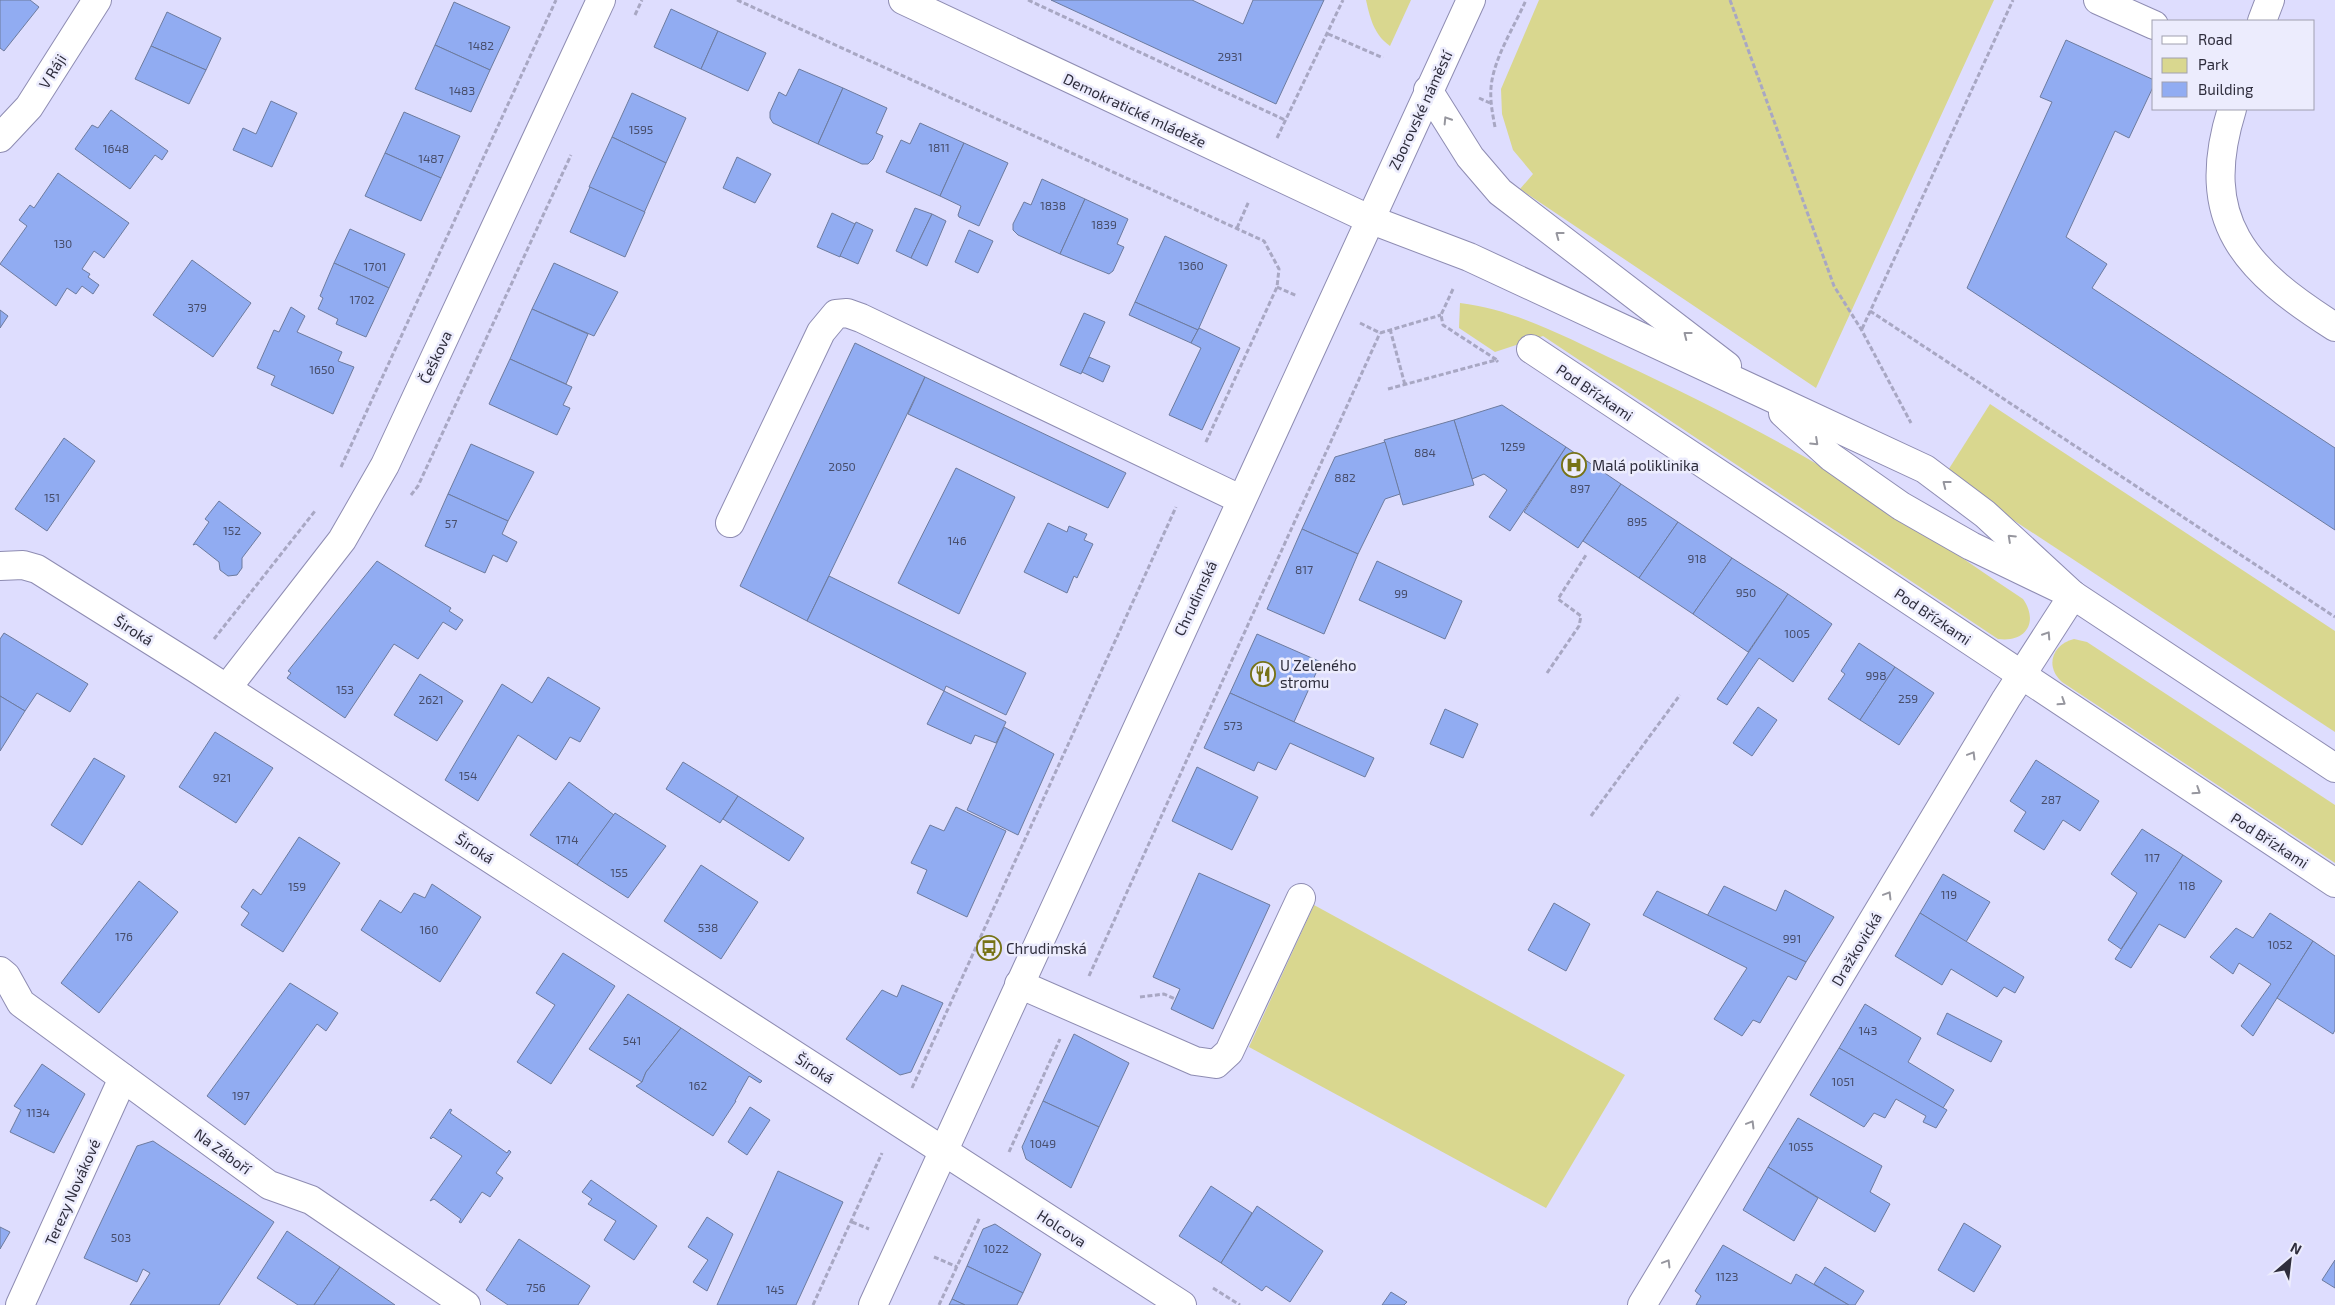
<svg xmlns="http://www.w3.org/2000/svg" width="2335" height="1305" viewBox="0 0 2335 1305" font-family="'Exo 2',sans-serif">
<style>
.green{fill:#d9d78f}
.building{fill:#91acf2;stroke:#6d7b9e}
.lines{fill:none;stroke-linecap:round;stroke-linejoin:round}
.minor-casing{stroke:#8e8cb2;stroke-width:30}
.major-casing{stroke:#8e8cb2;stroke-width:30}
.path{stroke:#a8a7c3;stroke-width:3;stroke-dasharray:5 2.5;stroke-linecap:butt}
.minor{stroke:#fff;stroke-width:28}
.major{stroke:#fff;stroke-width:28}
.oneway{stroke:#96969e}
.labels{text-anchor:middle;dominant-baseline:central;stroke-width:5;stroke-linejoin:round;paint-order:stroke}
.number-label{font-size:12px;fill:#474d6a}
.street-label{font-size:15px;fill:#2e2d3c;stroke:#ececfd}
.poi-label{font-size:15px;fill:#2e2d3c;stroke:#ececfd;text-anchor:start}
</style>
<rect width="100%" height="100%" fill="#deddfe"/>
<g class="green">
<path d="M1366 0H1411L1390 46C1374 35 1370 18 1366 0Z"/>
<polygon points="1539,0 1994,0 1816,388 1520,189 1533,174 1513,150 1502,114 1501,89"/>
<path d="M1460 303C1517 310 1567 338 1619 362 1689 395 1760 430 1827 470 1894 509 1958 556 2023 599 2039 622 2026 643 1998 639L1543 336 1495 352 1459 328Z"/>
<polygon points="1990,404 2335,631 2335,732 1945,475"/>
<path d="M2074 639 2087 642 2335 805V863L2062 682C2044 666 2053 644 2074 639Z"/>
<polygon points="1314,905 1625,1075 1546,1208 1249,1047"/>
</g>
<g class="building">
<polygon points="0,0 30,0 39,7 4,51 0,48"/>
<polygon points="1051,0 1192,0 1243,24 1253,0 1324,0 1276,104"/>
<polygon points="454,2 510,27 490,70 435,45"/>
<polygon points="671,9 718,31 701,69 654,47"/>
<polygon points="167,12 221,38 206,70 151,46"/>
<polygon points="718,31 766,53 748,91 701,69"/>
<polygon points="2066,40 2154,80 2154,85 2129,138 2115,131 2066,237 2107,264 2092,288 2335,448 2335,530 1967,288 2052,102 2040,97"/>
<polygon points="435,45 490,70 471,112 415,89"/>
<polygon points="151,46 206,70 189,104 135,79"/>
<polygon points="799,69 843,88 818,144 773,123 770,118 770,112 779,92 786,96"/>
<polygon points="843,88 887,108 876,133 883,136 873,159 868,164 862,164 818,144"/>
<polygon points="632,93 686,118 666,163 612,137"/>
<polygon points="271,101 297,113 272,167 233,150 243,128 256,134"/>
<polygon points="111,110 168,151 162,160 155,155 130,189 75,149 92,125 98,128"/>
<polygon points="404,112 460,136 441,178 385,153"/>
<polygon points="920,123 964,143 940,196 886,172 901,140 910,144"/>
<polygon points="612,137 666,163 644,213 589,187"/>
<polygon points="964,143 1008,163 979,226 959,217 958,215 961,206 940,196"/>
<polygon points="385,153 441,178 421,221 365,196"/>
<polygon points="737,157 771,174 755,203 723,188"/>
<polygon points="58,173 129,223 104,258 94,251 82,269 90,274 88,277 99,285 93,294 82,286 76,294 67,288 56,306 0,264 27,226 19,220 30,205 34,208"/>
<polygon points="1042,179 1085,199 1060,254 1018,235 1013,230 1013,224 1024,202 1031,205"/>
<polygon points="590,187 645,212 625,257 570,232"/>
<polygon points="1085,199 1128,219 1117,244 1124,247 1113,271 1109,274 1060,254"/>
<polygon points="915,208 932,214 911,258 896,251"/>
<polygon points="832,213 855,224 840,257 817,247"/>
<polygon points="932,214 946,221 927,266 911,258"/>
<polygon points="856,222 873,230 858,264 840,256"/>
<polygon points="350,229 405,254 389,288 334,263"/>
<polygon points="969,230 993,241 978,273 955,262"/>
<polygon points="1165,236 1227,265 1198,330 1135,302"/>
<polygon points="192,260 251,303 213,357 153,315"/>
<polygon points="334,263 389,288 366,337 336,324 338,319 318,309 323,298 320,296"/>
<polygon points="554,263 618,292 594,336 532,309"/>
<polygon points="1135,302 1198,330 1191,343 1129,315"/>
<polygon points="291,307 305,316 297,332 342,352 338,361 354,367 333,414 271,385 275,376 257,368 274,330 279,332"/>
<polygon points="532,309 588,334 566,384 510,359"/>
<polygon points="0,310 8,316 0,328"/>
<polygon points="1084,313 1105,322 1081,374 1060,365"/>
<polygon points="1199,328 1240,348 1202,430 1169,415 1201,348 1191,343"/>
<polygon points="855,343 925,377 807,621 740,586"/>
<polygon points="1089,357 1110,366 1103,382 1082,372"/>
<polygon points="510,359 572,387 563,405 570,408 557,435 489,404"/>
<polygon points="925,377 1126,473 1108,508 908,414"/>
<polygon points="1502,405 1566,447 1510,531 1489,517 1507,490 1484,474 1472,479 1454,420"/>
<polygon points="1454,420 1474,485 1403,505 1384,440"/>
<polygon points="64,438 95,461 47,531 15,509"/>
<polygon points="1385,442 1400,494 1385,499 1358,554 1302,529 1335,457"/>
<polygon points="471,444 534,472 508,521 448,494"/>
<polygon points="1566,447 1621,484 1578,548 1524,512"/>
<polygon points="956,468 1015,497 959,614 898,583"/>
<polygon points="1621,484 1678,522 1639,578 1583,541"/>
<polygon points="448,494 508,521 502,534 517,542 507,562 493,555 485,573 425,546"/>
<polygon points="219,501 261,533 242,558 242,568 237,575 228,576 220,570 219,562 196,544 193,545 209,522 205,519"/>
<polygon points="1678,522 1732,558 1693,614 1639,578"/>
<polygon points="1048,523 1067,532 1069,526 1087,534 1084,540 1093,544 1077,578 1074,576 1067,593 1024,572"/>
<polygon points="1302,529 1358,554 1324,634 1267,609"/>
<polygon points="1732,558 1788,594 1748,652 1693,614"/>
<polygon points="377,561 451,608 449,611 463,620 456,630 443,622 418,659 394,644 345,718 287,678 291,673 288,671"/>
<polygon points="1377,561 1462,601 1445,639 1359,600"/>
<polygon points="829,576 1026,673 1006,715 946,686 944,691 807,621"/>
<polygon points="1788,594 1832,624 1793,682 1759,658 1727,705 1717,699"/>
<polygon points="4,633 88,684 70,712 37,693 25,711 0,696 0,639"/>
<polygon points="1257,634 1321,662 1294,722 1230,693"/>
<polygon points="1859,643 1895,667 1860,720 1828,699 1845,674 1841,671"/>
<polygon points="1895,667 1934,693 1899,745 1860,720"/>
<polygon points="420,674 463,701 437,741 394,715"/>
<polygon points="548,677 600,708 580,742 570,737 556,760 518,735 478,801 445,780 502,684 532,703"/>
<polygon points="944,691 1006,722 996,743 975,735 971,744 927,724"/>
<polygon points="1230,693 1374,758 1365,777 1290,743 1276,770 1258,762 1254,771 1204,748"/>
<polygon points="0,696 25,711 0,751"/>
<polygon points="1758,707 1777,720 1752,756 1733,743"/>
<polygon points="1445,709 1478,724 1463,758 1430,744"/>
<polygon points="1004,727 1054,754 1018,835 967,810"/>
<polygon points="215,732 273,768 236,823 179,787"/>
<polygon points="94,758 125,776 82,845 51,825"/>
<polygon points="2036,760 2099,801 2080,831 2063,820 2044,850 2014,831 2026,812 2010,801"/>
<polygon points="683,762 738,796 720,823 666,789"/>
<polygon points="1197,767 1258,797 1232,850 1172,821"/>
<polygon points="569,782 614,815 577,865 530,835"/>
<polygon points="738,796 804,838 789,861 723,819"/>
<polygon points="956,807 1006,831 967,917 917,893 927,870 911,863 930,825 944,831"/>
<polygon points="615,813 666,846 628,898 577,865"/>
<polygon points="2142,829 2183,855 2121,949 2108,940 2137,893 2111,874"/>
<polygon points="299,837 340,863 283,952 241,925 249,913 241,907 253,889 261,895"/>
<polygon points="2183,855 2222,881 2185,938 2159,924 2131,968 2115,959"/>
<polygon points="701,865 758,902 721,959 664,921"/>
<polygon points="1199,873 1270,905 1213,1029 1171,1009 1180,989 1153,977"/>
<polygon points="1943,874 1990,902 1966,942 1920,913"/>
<polygon points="139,881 178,912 99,1013 61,983"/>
<polygon points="432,884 481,917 440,982 361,930 380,900 401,913 414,893 425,898"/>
<polygon points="1724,886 1776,911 1785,890 1834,917 1806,962 1707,916"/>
<polygon points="1657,891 1806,962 1796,980 1788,976 1760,1023 1753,1020 1742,1036 1714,1019 1747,968 1643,915"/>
<polygon points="1554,903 1590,924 1566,971 1528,950"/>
<polygon points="1920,913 2024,977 2015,993 2004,987 1997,997 1951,969 1942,985 1895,956"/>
<polygon points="2270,913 2313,941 2253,1036 2241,1026 2271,984 2239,963 2233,974 2210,957 2236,928 2253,938"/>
<polygon points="2313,941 2335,956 2335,1030 2333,1034 2277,998"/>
<polygon points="563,953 615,986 551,1084 517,1062 555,1005 536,993"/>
<polygon points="290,983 338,1013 326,1031 317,1024 245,1125 207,1096"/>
<polygon points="902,985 943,1003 911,1072 900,1075 846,1039 882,990 897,997"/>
<polygon points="628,994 681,1028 646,1072 642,1082 589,1049"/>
<polygon points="1865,1004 1921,1038 1908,1062 1954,1090 1943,1108 1839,1048"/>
<polygon points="1947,1013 2002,1041 1991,1062 1937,1034"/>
<polygon points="681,1028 762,1081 760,1083 749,1076 735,1101 736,1101 713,1136 636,1086 642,1082 646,1072"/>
<polygon points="1074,1034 1129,1063 1099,1127 1043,1101"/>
<polygon points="1839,1048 1947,1110 1936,1128 1923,1122 1926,1116 1896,1099 1885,1118 1874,1113 1864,1127 1810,1095"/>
<polygon points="42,1064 85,1094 54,1153 10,1132 21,1110 14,1106"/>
<polygon points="1043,1101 1099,1127 1071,1188 1026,1159 1022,1147"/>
<polygon points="750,1107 770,1120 747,1155 728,1142"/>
<polygon points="450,1109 452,1110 450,1113 507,1153 509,1150 511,1152 496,1173 503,1178 490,1197 482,1192 461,1223 459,1222 461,1219 434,1199 430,1201 462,1156 433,1137 431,1139 430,1138"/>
<polygon points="1798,1118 1882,1166 1870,1192 1890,1204 1875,1232 1768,1167"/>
<polygon points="153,1141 274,1222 219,1305 130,1305 150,1273 143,1269 137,1282 84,1258 137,1146"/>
<polygon points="1768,1167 1818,1198 1794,1241 1743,1210"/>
<polygon points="778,1171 843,1202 796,1305 717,1305"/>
<polygon points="591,1180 657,1226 634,1260 604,1240 616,1221 588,1204 592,1199 582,1192"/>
<polygon points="1211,1186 1252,1213 1221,1263 1179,1236"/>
<polygon points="1257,1206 1323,1251 1290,1302 1266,1286 1262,1291 1221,1263"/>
<polygon points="707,1217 733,1234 707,1291 693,1282 708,1260 688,1247"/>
<polygon points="1964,1223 2001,1246 1974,1292 1938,1270"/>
<polygon points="995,1224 1041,1254 1023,1293 967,1266 983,1229"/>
<polygon points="0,1227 10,1232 0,1249"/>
<polygon points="287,1231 340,1267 314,1305 298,1305 257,1278"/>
<polygon points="519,1239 590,1286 578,1305 508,1305 486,1290"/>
<polygon points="1723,1245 1791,1284 1796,1274 1849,1305 1696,1305 1701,1296 1695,1291"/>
<polygon points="2335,1260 2335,1288 2322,1280"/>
<polygon points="967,1266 1023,1293 1017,1305 965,1305 952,1299"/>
<polygon points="340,1267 395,1305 314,1305"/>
<polygon points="1825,1267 1864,1291 1855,1305 1849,1305 1814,1284"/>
<polygon points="1391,1292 1407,1302 1404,1305 1382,1305"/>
<polygon points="952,1299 965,1305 949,1305"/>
</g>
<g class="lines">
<defs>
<g id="minor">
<polyline points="903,0 1369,219 1469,257 1925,469 1985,514 2073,595"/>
<polyline points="2098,0 2154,25"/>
<polyline points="2262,21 2270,0"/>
<polyline points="1428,90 1470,157 1500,192 1727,366"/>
<path d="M2232 109C2197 221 2245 270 2335 327"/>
<polyline points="0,138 29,107 97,0"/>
<polyline points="1531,349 2335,883"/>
<polyline points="1783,413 1831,457 1901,506 1971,546 2073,595 2335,768"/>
<polyline points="730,523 821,332 836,314 847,313 861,318 1240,499"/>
<polyline points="0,566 23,565 37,569 195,668 1182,1305"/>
<polyline points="227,688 342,540 385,465 601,0"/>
<polyline points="0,971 6,976 21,1003 269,1185 311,1200 466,1305"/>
<polyline points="1019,984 1195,1061 1216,1064 1229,1052 1301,898"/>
<polyline points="20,1305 123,1078"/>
<polyline points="1642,1305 2006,699 2073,595"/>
</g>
<polyline id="major" points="873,1305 1471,0"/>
</defs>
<use href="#minor" class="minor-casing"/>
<use href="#major" class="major-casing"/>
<g class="path">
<polyline points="737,0 1264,241 1279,269 1277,287 1205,444"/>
<polyline points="1028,0 1285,120"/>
<polyline points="1730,0 1834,286 1861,329 1911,423"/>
<polyline points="635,15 642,0"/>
<polyline points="1328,34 1383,58"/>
<polyline points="1479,98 1490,103"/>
<path d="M1495 127C1492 111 1489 96 1492 80 1497 53 1515 25 1526 0"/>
<polyline points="1277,138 1343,0"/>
<polyline points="1237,228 1249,201"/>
<polyline points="1277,287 1297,296"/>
<polyline points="1453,289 1441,315 1443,325 1497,360"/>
<polyline points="1870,311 2335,617"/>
<polyline points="1360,323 1380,333 1441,315"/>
<polyline points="1390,329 1405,385"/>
<polyline points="1862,329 2013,0"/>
<polyline points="1388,389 1496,360 1498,362"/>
<polyline points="341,467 556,0"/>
<polyline points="411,495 418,486 571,155"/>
<polyline points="214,639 315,511"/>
<polyline points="1547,673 1579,626 1581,616 1558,599 1586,555"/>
<polyline points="1591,816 1680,695"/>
<polyline points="1089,976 1380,333"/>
<polyline points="1140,997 1164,994 1175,999"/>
<polyline points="912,1088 1176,507"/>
<polyline points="1009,1152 1060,1039"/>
<polyline points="852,1222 869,1229"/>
<polyline points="934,1257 957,1267"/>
<polyline points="1213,1288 1240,1305"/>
<polyline points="813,1305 882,1153"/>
<polyline points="939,1305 980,1217"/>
</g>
<use href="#minor" class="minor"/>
<use href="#major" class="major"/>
</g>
<defs><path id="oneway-chevron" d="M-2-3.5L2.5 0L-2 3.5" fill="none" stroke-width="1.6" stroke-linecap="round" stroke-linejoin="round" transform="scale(1.25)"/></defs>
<g class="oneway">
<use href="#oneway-chevron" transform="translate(1447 120) rotate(-122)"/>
<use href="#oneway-chevron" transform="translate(1559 235) rotate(-143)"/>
<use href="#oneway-chevron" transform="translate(1687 335) rotate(-142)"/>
<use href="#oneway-chevron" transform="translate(1815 442) rotate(43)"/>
<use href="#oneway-chevron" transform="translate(1946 484) rotate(-142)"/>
<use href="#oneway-chevron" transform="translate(2011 538) rotate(-137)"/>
<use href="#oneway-chevron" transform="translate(2047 635) rotate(-57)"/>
<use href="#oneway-chevron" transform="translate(2062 702) rotate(33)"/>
<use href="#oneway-chevron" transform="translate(1972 755) rotate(-59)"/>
<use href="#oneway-chevron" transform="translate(2197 791) rotate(33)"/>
<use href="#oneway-chevron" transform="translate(1888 895) rotate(-59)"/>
<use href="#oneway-chevron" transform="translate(1751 1124) rotate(-59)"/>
<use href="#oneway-chevron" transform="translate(1667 1263) rotate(-59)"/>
</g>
<defs>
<symbol id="hospital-ring" viewBox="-11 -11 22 22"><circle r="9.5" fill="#ececfd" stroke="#777317" stroke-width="1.5"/><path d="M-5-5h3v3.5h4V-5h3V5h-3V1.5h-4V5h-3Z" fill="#777317"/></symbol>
<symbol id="restaurant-ring" viewBox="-11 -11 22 22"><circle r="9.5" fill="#ececfd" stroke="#777317" stroke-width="1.5"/><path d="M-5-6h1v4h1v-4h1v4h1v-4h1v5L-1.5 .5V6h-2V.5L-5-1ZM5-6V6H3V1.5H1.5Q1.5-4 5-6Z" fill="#777317"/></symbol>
<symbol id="bus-ring" viewBox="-11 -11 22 22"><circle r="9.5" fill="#ececfd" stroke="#777317" stroke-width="1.5"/><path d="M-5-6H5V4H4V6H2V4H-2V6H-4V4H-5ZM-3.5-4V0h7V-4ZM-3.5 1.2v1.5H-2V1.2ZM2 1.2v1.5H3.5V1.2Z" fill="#777317"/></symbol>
</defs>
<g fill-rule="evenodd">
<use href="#hospital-ring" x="1560" y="451" width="28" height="28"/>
<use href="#restaurant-ring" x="1249" y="660" width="28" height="28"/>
<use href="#bus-ring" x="975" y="934" width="28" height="28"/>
</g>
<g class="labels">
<g class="number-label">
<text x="481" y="45">1482</text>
<text x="1230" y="56">2931</text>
<text x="462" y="90">1483</text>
<text x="641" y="129">1595</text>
<text x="939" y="147">1811</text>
<text x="116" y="148">1648</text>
<text x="431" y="158">1487</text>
<text x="1053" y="205">1838</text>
<text x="1104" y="224">1839</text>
<text x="63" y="243">130</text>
<text x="1191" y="265">1360</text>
<text x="375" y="266">1701</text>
<text x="362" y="299">1702</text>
<text x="197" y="307">379</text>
<text x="322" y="369">1650</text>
<text x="1513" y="446">1259</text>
<text x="1425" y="452">884</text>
<text x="842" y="466">2050</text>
<text x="1345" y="477">882</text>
<text x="1580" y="488">897</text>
<text x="52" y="497">151</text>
<text x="1637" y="521">895</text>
<text x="451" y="523">57</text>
<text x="232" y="530">152</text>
<text x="957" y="540">146</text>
<text x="1697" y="558">918</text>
<text x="1304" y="569">817</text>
<text x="1746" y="592">950</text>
<text x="1401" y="593">99</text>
<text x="1797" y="633">1005</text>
<text x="1876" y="675">998</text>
<text x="345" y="689">153</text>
<text x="1908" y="698">259</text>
<text x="431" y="699">2621</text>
<text x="1233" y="725">573</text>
<text x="468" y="775">154</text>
<text x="222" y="777">921</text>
<text x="2051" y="799">287</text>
<text x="567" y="839">1714</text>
<text x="2152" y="857">117</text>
<text x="619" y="872">155</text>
<text x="2187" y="885">118</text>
<text x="297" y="886">159</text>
<text x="1949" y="894">119</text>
<text x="708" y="927">538</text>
<text x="429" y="929">160</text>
<text x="124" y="936">176</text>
<text x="1792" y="938">991</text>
<text x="2280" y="944">1052</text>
<text x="1868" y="1030">143</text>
<text x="632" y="1040">541</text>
<text x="1843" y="1081">1051</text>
<text x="698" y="1085">162</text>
<text x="241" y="1095">197</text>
<text x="38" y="1112">1134</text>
<text x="1043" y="1143">1049</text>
<text x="1801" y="1146">1055</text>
<text x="121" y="1237">503</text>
<text x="996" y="1248">1022</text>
<text x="1727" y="1276">1123</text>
<text x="536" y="1287">756</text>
<text x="775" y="1289">145</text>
</g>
<g class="street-label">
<text transform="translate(52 71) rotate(-58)">V Ráji</text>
<text transform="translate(1135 110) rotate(25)">Demokratické mládeže</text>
<text transform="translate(1420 110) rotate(-65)">Zborovské náměstí</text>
<text transform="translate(435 357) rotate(-65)">Češkova</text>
<text transform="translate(1595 392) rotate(34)">Pod Břízkami</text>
<text transform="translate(1195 598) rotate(-65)">Chrudimská</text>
<text transform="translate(1933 616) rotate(34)">Pod Břízkami</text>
<text transform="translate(134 630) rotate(32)">Široká</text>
<text transform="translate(2270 840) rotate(33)">Pod Břízkami</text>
<text transform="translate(475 848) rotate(33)">Široká</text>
<text transform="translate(1856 949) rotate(-59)">Dražkovická</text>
<text transform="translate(815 1068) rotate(33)">Široká</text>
<text transform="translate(223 1151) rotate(36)">Na Záboří</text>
<text transform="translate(72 1192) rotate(-66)">Terezy Novákové</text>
<text transform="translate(1062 1228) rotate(33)">Holcova</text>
</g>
<g class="poi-label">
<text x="1592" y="465">Malá poliklinika</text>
<text x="1280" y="665">U Zeleného<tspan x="1280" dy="17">stromu</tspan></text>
<text x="1006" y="948">Chrudimská</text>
</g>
</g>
<rect x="2152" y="20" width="162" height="90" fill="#ececfd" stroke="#a0a0b0"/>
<rect x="2162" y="36" width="25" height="8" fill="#ffffff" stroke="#a0a0b0"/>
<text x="2198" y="45" font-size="15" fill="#2e2d3c">Road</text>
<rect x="2162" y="58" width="25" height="15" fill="#d9d78f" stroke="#a0a0b0"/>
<text x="2198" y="70" font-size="15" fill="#2e2d3c">Park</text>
<rect x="2162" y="82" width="25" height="15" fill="#91acf2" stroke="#a0a0b0"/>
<text x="2198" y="95" font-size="15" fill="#2e2d3c">Building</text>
<g transform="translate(2290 1260) rotate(28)" stroke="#ececfd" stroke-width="4" paint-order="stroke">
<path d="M0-4L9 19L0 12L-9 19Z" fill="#2e2d3c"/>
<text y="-8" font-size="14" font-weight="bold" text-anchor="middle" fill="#2e2d3c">N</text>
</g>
</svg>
